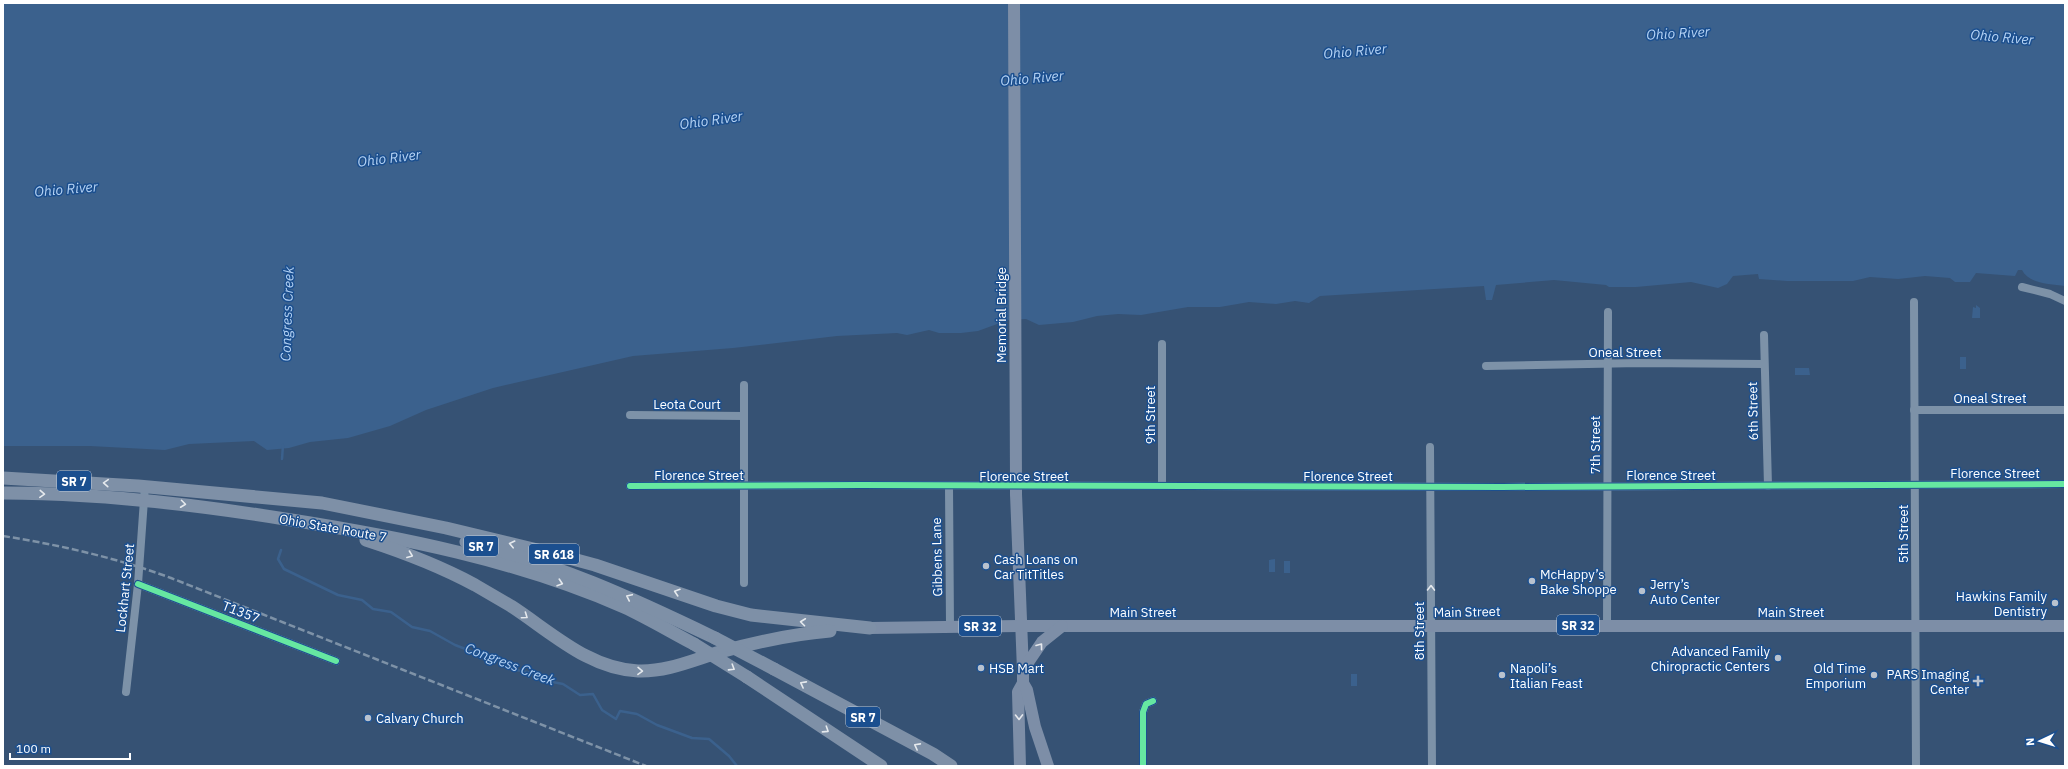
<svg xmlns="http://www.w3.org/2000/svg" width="2068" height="769" viewBox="0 0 2068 769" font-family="'IBM Plex Sans',sans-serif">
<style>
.water{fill:#3b618d}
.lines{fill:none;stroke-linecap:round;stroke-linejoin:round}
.stream{stroke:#3b618d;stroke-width:2.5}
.minor{stroke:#7d92a8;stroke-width:8}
.primary{stroke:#7d8ea7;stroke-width:12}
.trunk{stroke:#7e90a7;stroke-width:13}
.rail{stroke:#7e92a7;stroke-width:2.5;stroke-dasharray:7 3;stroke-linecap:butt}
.primary-bridge{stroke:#7d8ea7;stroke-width:12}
.trunk-bridge{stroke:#7e90a7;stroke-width:13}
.cycleway-casing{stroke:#1b4f8f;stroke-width:8}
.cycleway{stroke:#66e7a1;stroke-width:6}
.oneway{stroke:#e5e9ed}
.oneway2{stroke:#e5e9ee}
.oneway3{stroke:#e5e8ed}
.poi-dot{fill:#b9c2ce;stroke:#1b4f8f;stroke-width:1.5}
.labels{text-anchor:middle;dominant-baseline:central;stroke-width:3;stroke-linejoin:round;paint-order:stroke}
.shield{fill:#1b4f8f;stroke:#bbcadd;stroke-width:1}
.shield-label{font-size:12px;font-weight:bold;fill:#fff}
.street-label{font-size:13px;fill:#fff;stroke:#1b4f8f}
.poi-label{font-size:13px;fill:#fff;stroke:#1b4f8f;text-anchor:start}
.water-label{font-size:14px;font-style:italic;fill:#b5d3f5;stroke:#1b4f8f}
</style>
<rect width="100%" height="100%" fill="#365274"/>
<g class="water">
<path d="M3 3H2065V286C2050 284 2029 284 2022 270H2018L2015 276 1976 273 1970 282H1955L1950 278 1925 276 1898 279 1870 277 1853 281H1787L1759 279 1758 274 1733 276 1727 284 1718 288 1691 282 1636 287H1609L1606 285 1554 280 1496 285 1492 300H1486L1484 286 1320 296 1309 303 1295 301 1276 304 1249 302 1220 307H1188L1141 315 1118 314 1097 316 1073 322 1039 325 1026 319 1008 320 978 331 961 333H939L929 330 907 335 897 333 837 336 733 348 633 356 493 388 426 410 390 426 348 438 310 442 289 448 267 450 254 441 189 444 165 450 90 446H3Z"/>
<polygon points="1976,305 1980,308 1980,318 1972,318 1973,307 1976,308"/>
<rect x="1960" y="357" width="6" height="12"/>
<polygon points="1795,368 1809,368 1810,375 1795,375"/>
<polygon points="1275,559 1275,572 1269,572 1269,560"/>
<rect x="1284" y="561" width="6" height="12"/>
<rect x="1351" y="674" width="6" height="12"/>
</g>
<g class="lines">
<g class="stream">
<polyline points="282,459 283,445"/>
<polyline points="281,550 278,559 284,569 338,595 362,600 373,609 391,612 412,627 430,631 455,645 479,654 500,659 516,670 534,673 542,680 563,684 580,695 593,694 602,710 616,719 620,711 637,714 657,725 692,738 709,739 729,756 737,766"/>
</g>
<g class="minor">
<polyline points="2022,287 2050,294 2065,301"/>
<polyline points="1914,302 1916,766"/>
<polyline points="1764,335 1768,486"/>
<polyline points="1486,366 1639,363 1764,364"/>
<polyline points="1914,410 2065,410"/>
<polyline points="630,415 744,416"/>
<polyline points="1430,447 1432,766"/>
<polyline points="630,486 860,485 1502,487 2065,484"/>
<polyline points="949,486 950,626"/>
<polyline points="1162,486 1162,344"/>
<polyline points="744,583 744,385"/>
<polyline points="138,584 336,661"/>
<polyline points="1607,625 1608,312"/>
<polyline points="126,692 138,584 145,486"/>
<polyline points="1143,766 1143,712 1146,704 1153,701"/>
</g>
<g class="primary">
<polyline points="1014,3 1016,482"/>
<polyline points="1016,494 1023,670 1023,683 1018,692 1020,766"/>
<polyline points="870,628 1020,626 2065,626"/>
<polyline points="1023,670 1042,642 1062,626"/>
<polyline points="1023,683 1027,690 1035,727 1048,766"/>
</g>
<g class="trunk">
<polyline points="3,478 138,486 322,503 446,528 558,555 595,565 716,606 751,615 870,628"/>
<path d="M3 493C98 493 192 504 285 519 400 537 517 560 624 607 648 618 671 632 694 644"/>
<path d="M366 540C403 552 440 566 475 585 487 592 499 599 511 606 551 632 589 669 638 671 667 672 693 660 720 652 756 642 793 634 830 631"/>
<path d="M466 542C554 562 634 599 715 638"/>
<polyline points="774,669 933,754 951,766"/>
<polyline points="747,677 881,766"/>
</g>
<path class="rail" d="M3 536C60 545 117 558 171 578L646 766"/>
<polyline class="primary-bridge" points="1016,482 1016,494"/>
<g class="trunk-bridge">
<polyline points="715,638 774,669"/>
<polyline points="694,644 747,677"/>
</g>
<defs>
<g id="cycleway">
<polyline points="630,486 860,485 1502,487 2065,484"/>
<polyline points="138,584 336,661"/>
<polyline points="1143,766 1143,712 1146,704 1153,701"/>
</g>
</defs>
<use href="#cycleway" class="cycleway-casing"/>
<use href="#cycleway" class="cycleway"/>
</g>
<defs><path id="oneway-chevron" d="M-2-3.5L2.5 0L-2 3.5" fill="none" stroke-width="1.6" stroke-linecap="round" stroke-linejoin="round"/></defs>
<g class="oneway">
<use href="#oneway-chevron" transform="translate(106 483) rotate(-176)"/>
<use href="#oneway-chevron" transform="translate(42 494) rotate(3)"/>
<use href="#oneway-chevron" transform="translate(183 504) rotate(7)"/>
<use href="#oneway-chevron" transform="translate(512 544) rotate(-167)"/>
<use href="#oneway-chevron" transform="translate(410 555) rotate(21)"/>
<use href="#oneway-chevron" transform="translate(560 583) rotate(18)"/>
<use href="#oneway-chevron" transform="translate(677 592) rotate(-162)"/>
<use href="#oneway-chevron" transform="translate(629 597) rotate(-155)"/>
<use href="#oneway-chevron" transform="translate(525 616) rotate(35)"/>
<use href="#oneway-chevron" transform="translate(803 622) rotate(-173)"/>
<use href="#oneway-chevron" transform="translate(732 668) rotate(32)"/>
<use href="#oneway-chevron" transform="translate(640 671) rotate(1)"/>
<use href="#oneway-chevron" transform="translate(803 684) rotate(-152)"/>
<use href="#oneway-chevron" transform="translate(826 730) rotate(33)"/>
<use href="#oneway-chevron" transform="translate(917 746) rotate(-152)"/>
</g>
<use class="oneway2" href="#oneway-chevron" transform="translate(1431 588) rotate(-89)"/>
<g class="oneway3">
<use href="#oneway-chevron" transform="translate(1040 646) rotate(-53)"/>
<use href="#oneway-chevron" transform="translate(1019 717) rotate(89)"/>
</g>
<g class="poi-dot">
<circle cx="986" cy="566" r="4"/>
<circle cx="1532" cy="581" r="4"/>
<circle cx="1642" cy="591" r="4"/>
<circle cx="2055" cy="603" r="4"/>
<circle cx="1778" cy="658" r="4"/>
<circle cx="981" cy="668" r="4"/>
<circle cx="1502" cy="675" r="4"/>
<circle cx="1874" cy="675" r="4"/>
<path d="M1976 675h4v4h4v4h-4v4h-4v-4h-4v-4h4z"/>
<circle cx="368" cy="718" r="4"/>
</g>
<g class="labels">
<g class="shield">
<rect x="57" y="471" width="34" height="20" rx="3"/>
<rect x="464" y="536" width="34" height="20" rx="3"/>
<rect x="529" y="544" width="50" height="20" rx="3"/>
<rect x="1557" y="615" width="42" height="20" rx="3"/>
<rect x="959" y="616" width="42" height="20" rx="3"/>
<rect x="846" y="707" width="34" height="20" rx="3"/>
</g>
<g class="shield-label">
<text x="74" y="481">SR 7</text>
<text x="481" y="546">SR 7</text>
<text x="554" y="554">SR 618</text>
<text x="1578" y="625">SR 32</text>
<text x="980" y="626">SR 32</text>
<text x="863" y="717">SR 7</text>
</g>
<g class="street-label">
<text transform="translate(1001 315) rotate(-90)">Memorial Bridge</text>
<text x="1625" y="352">Oneal Street</text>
<text x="1990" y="398">Oneal Street</text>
<text x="687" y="404">Leota Court</text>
<text transform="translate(1753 411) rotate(-91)">6th Street</text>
<text transform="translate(1150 415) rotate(-90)">9th Street</text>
<text transform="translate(1595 445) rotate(-90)">7th Street</text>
<text x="1995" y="473">Florence Street</text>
<text x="699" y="475">Florence Street</text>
<text x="1671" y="475">Florence Street</text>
<text x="1024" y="476">Florence Street</text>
<text x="1348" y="476">Florence Street</text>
<text transform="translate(333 528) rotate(10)">Ohio State Route 7</text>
<text transform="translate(1903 534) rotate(-90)">5th Street</text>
<text transform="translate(937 557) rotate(-91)">Gibbens Lane</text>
<text transform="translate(125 588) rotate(-84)">Lockhart Street</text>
<text transform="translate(241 612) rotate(21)">T1357</text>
<text x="1143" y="612">Main Street</text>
<text transform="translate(1467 612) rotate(-1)">Main Street</text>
<text x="1791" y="612">Main Street</text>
<text transform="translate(1419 631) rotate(-90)">8th Street</text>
</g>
<g class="poi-label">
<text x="994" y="559">Cash Loans on<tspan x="994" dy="15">Car TitTitles</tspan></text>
<text x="1540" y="574">McHappy’s<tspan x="1540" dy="15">Bake Shoppe</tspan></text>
<text x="1650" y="584">Jerry’s<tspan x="1650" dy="15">Auto Center</tspan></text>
<text x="2047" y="596" text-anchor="end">Hawkins Family<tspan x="2047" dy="15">Dentistry</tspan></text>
<text x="1770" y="651" text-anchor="end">Advanced Family<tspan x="1770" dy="15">Chiropractic Centers</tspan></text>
<text x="989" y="668">HSB Mart</text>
<text x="1510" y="668">Napoli’s<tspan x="1510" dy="15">Italian Feast</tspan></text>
<text x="1866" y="668" text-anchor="end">Old Time<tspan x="1866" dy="15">Emporium</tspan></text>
<text x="1969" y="674" text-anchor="end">PARS Imaging<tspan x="1969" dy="15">Center</tspan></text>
<text x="376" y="718">Calvary Church</text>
</g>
<g class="water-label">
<text transform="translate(1678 33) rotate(-3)">Ohio River</text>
<text transform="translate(2002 37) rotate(5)">Ohio River</text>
<text transform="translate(1355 51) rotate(-5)">Ohio River</text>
<text transform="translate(1032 78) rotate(-5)">Ohio River</text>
<text transform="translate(711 120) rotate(-8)">Ohio River</text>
<text transform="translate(389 158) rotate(-7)">Ohio River</text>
<text transform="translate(66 189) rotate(-5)">Ohio River</text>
<text transform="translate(287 314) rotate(-88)">Congress Creek</text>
<text transform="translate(510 664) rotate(21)">Congress Creek</text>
</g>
</g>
<rect width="2068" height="769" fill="none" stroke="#ffffff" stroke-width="8"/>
<g transform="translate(2040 741) rotate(266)" stroke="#1b4f8f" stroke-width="3" paint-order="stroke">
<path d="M0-3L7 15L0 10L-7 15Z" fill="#ffffff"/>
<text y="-6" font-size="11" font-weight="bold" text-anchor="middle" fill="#ffffff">N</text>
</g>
<path d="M10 753v6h120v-6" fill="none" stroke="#ffffff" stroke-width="2"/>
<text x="16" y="753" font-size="12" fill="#ffffff" stroke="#1b4f8f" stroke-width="3" paint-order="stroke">100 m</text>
</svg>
